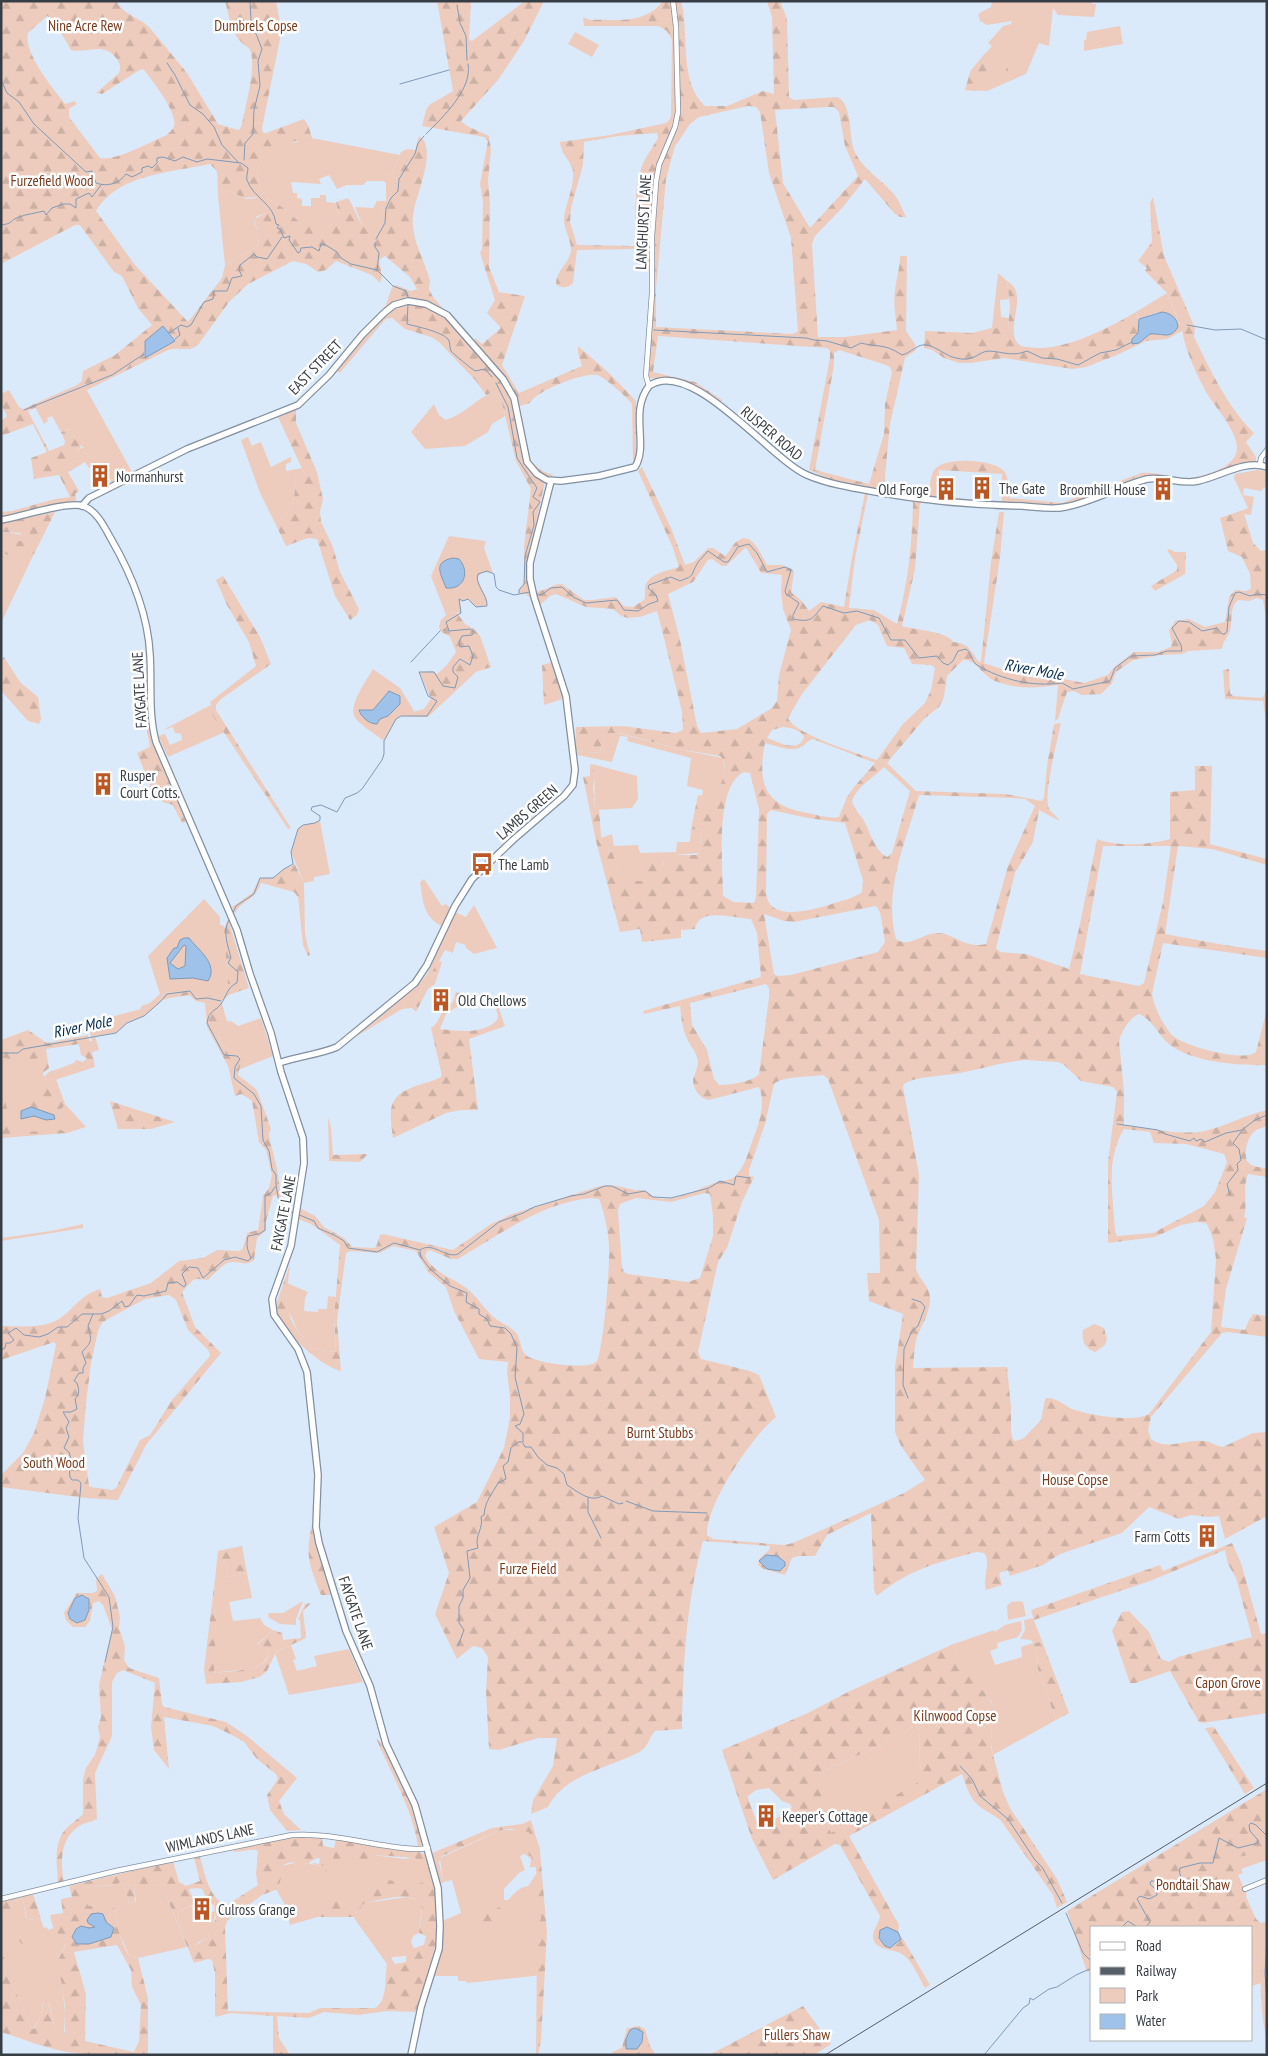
<svg xmlns="http://www.w3.org/2000/svg" width="1268" height="2056" viewBox="0 0 1268 2056" font-family="'PT Sans Narrow',sans-serif">
<style>
.green{fill:#eeccbd}
.forest{fill:url(#forest-firs);fill-rule:evenodd}
.water{fill:#9ec2e9;stroke:#7f9ab8;fill-rule:evenodd}
.lines{fill:none;stroke-linecap:round;stroke-linejoin:round}
.stream{stroke:#7f9ab8;stroke-width:1}
.street-casing{stroke:#8290a0;stroke-width:6}
.secondary-casing{stroke:#8290a0;stroke-width:8}
.street{stroke:#fff;stroke-width:4.5}
.secondary{stroke:#fff;stroke-width:5.5}
.rail{stroke:#565e67;stroke-width:1}
.labels{text-anchor:middle;dominant-baseline:central;stroke-width:5;stroke-linejoin:round;paint-order:stroke}
.park-label{font-size:15px;fill:#7b3c1e;stroke:#fff}
.street-label{font-size:15px;fill:#373d44;stroke:#fff}
.poi-label{font-size:15px;fill:#373d44;stroke:#fff;text-anchor:start}
.water-label{font-size:16px;font-style:italic;fill:#032a4e;stroke:#fff}
</style>
<defs>
<pattern id="forest-firs" width="22" height="20" patternUnits="userSpaceOnUse" patternTransform="scale(1.25)"><rect width="22" height="20" fill="#eeccbd"/><path d="M5 1l3.5 6h-7zM16 11l3.5 6h-7z" fill="#cdb0a4"/></pattern>
</defs>
<rect width="100%" height="100%" fill="#daeafb"/>
<g class="green">
<polygon points="992,1 1092,1 1092,4 1096,4 1094,17 1058,15 1053,8 1049,46 1039,43 1026,74 987,91 965,90 971,70 992,46 988,43 1003,26 1011,24 1012,21 987,25 980,21 978,14 991,7"/>
<polygon points="1120,26 1123,44 1084,51 1084,40 1086,40 1087,32"/>
<polygon points="575,32 599,45 592,57 568,44"/>
<path d="M312 138 400 155 391 175 397 178 383 214 380 229 373 236 364 229 355 207 373 208 377 201H386V183L383 181H367L363 185H347L337 189 329 175 319 179 321 184 291 182 293 193H297V198L302 199V206H311V198H320V195H326V202L336 203 339 216 329 227 304 226 282 207 263 195 257 175 259 164C279 150 287 140 313 140Z"/>
<polygon points="227,190 246,199 258,198 265,208 265,214 257,216 254,221 259,237 258,246 225,265 218,196"/>
<polygon points="998,273 1007,281 1009,299 1000,300 1001,317 1009,318 1008,330 992,328"/>
<path d="M1167 293 1180 325 1178 327 1176 319C1161 308 1155 313 1139 319L1136 312Z"/>
<polygon points="84,385 132,472 112,483 104,466 94,470 93,467 89,468 85,462 72,470 69,465 75,461 76,451 84,447 79,445 71,429 61,432 52,416 47,418 48,421 44,424 35,407"/>
<path d="M494 392 500 395 505 416 492 424 488 432 465 446 425 449 411 432 434 404 439 415 446 420C464 415 476 398 494 392Z"/>
<path d="M248 437 252 446 261 442 271 467 291 457V462L286 464V471L302 468 305 475 294 480C298 495 290 516 275 523L260 493 241 440Z"/>
<polygon points="1257,470 1267,471 1267,485 1261,491 1244,488 1243,495 1254,497 1251,515 1244,514 1243,510 1248,508 1234,478 1235,474"/>
<polygon points="1,532 42,537 1,623"/>
<polygon points="449,536 486,541 484,548 493,573 482,572 477,578 487,600 486,606 476,607 469,599 463,601 460,599 461,613 449,612 446,615 431,576"/>
<path d="M373 669 400 688 414 711 412 717 401 716 396 719 384 741C375 734 363 727 356 719 346 707 367 680 373 669Z"/>
<polygon points="207,707 225,732 168,757 158,736 165,734 170,745 182,740 181,734 175,733 173,727 163,730"/>
<polygon points="603,733 618,733 678,749 723,758 725,771 716,800 702,796 703,790 687,786 691,758 627,741 628,737 620,736 612,762 577,755 575,751 600,753"/>
<path d="M592 764 637 776 638 799 632 808 595 810C594 794 595 780 594 765Z"/>
<polygon points="320,821 330,874 314,877 314,881 304,883 291,852 298,829 301,826"/>
<polygon points="691,829 702,830 699,853 673,855 673,866 663,866 662,859 646,881 634,881 619,874 611,850 602,849 601,838 612,834 614,846 638,845 640,853 676,852 677,842 690,842"/>
<path d="M424 879 442 906 446 904 451 908 441 926C423 916 423 901 420 882Z"/>
<polygon points="204,899 220,917 220,925 224,926 228,986 227,994 216,997 189,991 163,993 160,1002 144,1016 127,1023 116,1033 95,1036 99,1050 92,1052 89,1041 92,1041 90,1032 113,1024 111,1017 141,1009 141,1006 150,1003 160,994 148,956"/>
<polygon points="474,905 497,948 474,954 465,947 466,945 456,942 453,953 445,950 427,983 423,986 413,1003 418,1008 416,1012 412,1008 402,1009 357,1036 421,982 428,973 455,912 466,917"/>
<path d="M261 1018 273 1056 238 1070 241 1055C230 1051 218 1047 219 1033L231 1021 238 1026Z"/>
<polygon points="1,1056 39,1058 55,1119 65,1104 86,1127 67,1133 21,1135 1,1116"/>
<polygon points="94,1061 95,1067 55,1080 53,1071 77,1063 87,1063"/>
<polygon points="83,1224 83,1228 1,1241 1,1238 51,1231"/>
<polygon points="287,1283 308,1292 305,1298 304,1311 318,1312 318,1309 327,1309 328,1296 336,1297 334,1325 336,1352 313,1349 299,1333 287,1308 286,1296"/>
<path d="M225 1558 228 1577 247 1573 252 1598 229 1602 233 1621 260 1618 264 1625 273 1630 257 1644 261 1649 267 1648 270 1651C263 1675 234 1668 215 1673L213 1668 216 1620 213 1604 217 1559Z"/>
<polygon points="303,1601 296,1619 296,1625 280,1624 268,1617 269,1613 283,1613"/>
<polygon points="1019,1601 1023,1602 1026,1616 1008,1620 1007,1606 1011,1602"/>
<polygon points="1033,1618 1042,1641 1033,1644 1037,1652 1038,1669 1056,1720 993,1755 991,1743 993,1704 973,1678 951,1645 994,1630 995,1632 1005,1625 1021,1621 1022,1630 1018,1637 997,1643 998,1648 990,1651 995,1665 1022,1657 1021,1647 1033,1643 1031,1640 1020,1639 1025,1630 1024,1620"/>
<polygon points="291,1645 296,1659 293,1660 297,1671 317,1666 314,1656 349,1649 363,1682 289,1695 275,1653"/>
<path d="M912 1727 919 1728 920 1731 919 1759 921 1770 936 1786 835 1844C828 1826 815 1791 821 1772L899 1737Z"/>
<path d="M533 1828 540 1849 538 1867H530L531 1859 525 1854 520 1856 525 1870 519 1873 504 1889V1900H508C514 1894 519 1887 528 1886L536 1874 539 1875 544 1912 542 1975 467 1983 466 1981H458V1976H434L440 1947 442 1921 461 1913 452 1880 443 1882 440 1858 501 1830H525Z"/>
<polygon points="334,1850 405,1859 414,1857 419,1860 424,1886 366,1903 407,1897 418,1900 422,1907 419,1933 413,1936 411,1942 414,1949 391,1958 387,1964 354,1918 360,1914 361,1906 365,1903 290,1925 285,1905 276,1889 278,1889 282,1866 298,1862 321,1866"/>
<polygon points="1267,1851 1267,1860 1241,1869 1243,1873 1238,1875 1247,1895 1245,1897 1228,1858"/>
<polygon points="121,1882 124,1884 129,1903 131,1904 136,1901 134,1887 135,1884 152,1884 158,1887 160,1893 167,1898 187,1947 138,1958 130,1957 119,1933 114,1909 103,1910 96,1905 88,1906 83,1888 113,1885"/>
<polygon points="23,1899 26,1918 29,1920 40,1918 44,1928 47,1927 48,1930 54,1928 66,1943 59,1957 65,2013 64,2035 60,2036 56,2034 49,2002 43,2003 41,2016 33,2029 31,2028 17,1994 7,1976 3,1957 1,1957 1,1925 4,1925 13,1902"/>
<path d="M194 1905 199 1917 215 1911C216 1922 208 1928 208 1938L199 1942 190 1949 177 1914 179 1911Z"/>
<polygon points="1265,1922 1267,1926 1267,1955 1264,1955 1262,1961 1261,1983 1252,1986 1252,1931 1258,1928 1261,1923"/>
</g>
<g class="forest">
<path d="M1 1H116C124 15 139 17 150 28L187 73 218 124 238 130 240 129 242 124C245 107 258 62 249 48 232 39 230 19 225 1H276L280 23V39L262 128 263 133H266L304 119 308 125 313 141H295L259 164 257 175 263 195 282 207 304 226 321 225 329 227 339 216 336 202 348 198C356 210 360 228 373 235L380 229 383 214 397 178 391 176 401 152 407 149 415 150 419 136C438 147 417 193 414 210 408 234 424 258 430 281L429 289 433 297 471 341 476 339 482 344 501 328 487 313 495 300 480 253 482 249 483 202 480 184 488 141 484 137 422 126 426 110 429 105 453 91 437 1H471L469 39 472 41 525 1H544L524 41 498 80 461 121 467 126 489 136 491 151 488 180 490 204 489 267 499 292 525 296 502 365 519 393 582 366 578 353V346L608 372 636 401V458L633 464 632 404C628 398 603 376 597 375 584 372 535 391 530 403L519 406 531 461 542 471 553 475 545 482 527 563 528 585 531 599 526 594H519V590L524 584V546L531 489 516 461 500 395 494 392 486 395 475 380 439 342 431 337 405 329 392 318 386 319 383 322 340 373 337 371 378 318 376 316 386 305 392 287 396 285 411 291 417 289 410 277 385 256 379 260 382 277 380 283 372 275 336 261 326 270 318 272 306 264 293 261 248 284 229 302 198 345C189 353 180 346 168 350L87 390 84 385 28 411 49 451 64 445 65 441 61 432 71 429 81 448 76 451V460L69 465 72 470 68 472 79 491 75 494 76 500 75 501 1 519V512L12 511 55 499 70 497 59 475 34 479 31 458 47 452 33 424 1 436V421L7 416 1 404V394L9 390 19 407 23 409 77 385 82 381 83 371 115 355 152 325 138 308 122 276 114 272 80 225H75L1 264ZM47 16 53 19 71 50C87 54 103 41 116 58 120 63 121 67 119 73L96 93 102 94 138 71 143 69 145 71C153 82 178 113 174 126 173 130 169 132 167 135 152 141 115 162 100 158L69 117V109L77 104 74 101 65 104C53 88 23 53 28 33ZM210 164 217 171 218 196 227 190 244 198 256 197 265 208V214L254 219 259 237 258 246 225 265 222 278 188 322 135 265 96 211C117 174 173 172 210 164ZM163 327 175 339 144 357 145 342Z"/>
<path d="M663 1H681C690 35 678 81 705 106H727L763 91 774 94 772 17 767 1H780L787 19 789 97 794 100 837 97C852 102 849 136 854 150 862 169 880 178 893 193 899 200 902 209 906 217H900L895 214 865 179 843 207 815 236 812 244 818 337H845L897 330C896 317 893 304 895 291 896 279 900 268 900 256H907L906 331 915 344 916 350 905 358 890 424 884 487 929 493C930 486 930 476 934 470 943 456 994 459 1004 471 1009 477 1009 490 1010 498L1062 503 1141 473C1159 471 1175 480 1191 478 1207 475 1235 468 1237 449 1238 432 1215 407 1206 392 1196 373 1186 352 1182 331L1167 339 1146 341 1117 355 1086 367 1072 369 1004 358 971 363H959L944 358 932 350 924 348 925 331 972 333 992 328 1008 329 1010 306 1007 281C1029 293 1007 323 1016 341 1019 346 1024 347 1029 347 1062 353 1108 328 1136 312 1139 319 1140 329 1136 336L1139 343 1150 334C1170 333 1164 340 1180 324L1167 293 1145 271 1147 268 1138 261 1152 242 1150 203 1153 197 1164 256 1195 328 1194 337C1211 371 1226 405 1254 433L1246 442 1256 457V463L1191 480 1160 476H1140L1069 504 1056 506 1002 502V474L939 470 937 497H928L920 504 915 569 902 626C915 630 947 631 953 642 968 643 971 650 978 661L981 662 991 562 999 512H1004L1000 558 984 663 1019 675 1042 679H1064L1084 683 1108 675 1114 667 1134 652H1158L1171 647 1172 643 1169 630 1175 621 1189 619 1205 627 1225 622 1229 597 1235 590 1247 591 1251 588 1250 574 1242 557 1228 551 1220 518 1243 510 1253 543 1261 551 1267 550V623L1263 600 1257 598 1249 601 1238 600C1229 607 1233 621 1230 631 1227 638 1223 641 1222 649L1189 651 1182 654 1161 655 1133 660 1116 672 1112 683 1101 694 1082 695 1074 691 1067 692 1058 719 1055 721 1058 685C1035 688 1019 690 995 681 984 677 974 658 963 660L947 676 944 697 939 707 925 718 887 763 916 791 1005 794 1042 801 1044 797 1047 766 1054 724 1061 723C1057 742 1045 788 1048 806 1049 812 1057 815 1060 821L1039 810 1033 842 1015 873 996 948 1000 952 1026 954 1069 969 1080 924 1097 839C1118 847 1148 845 1170 839V792L1195 790V766H1212L1210 844 1267 859V865L1212 849 1178 846 1165 934 1224 945 1267 951V958L1163 943 1152 994C1154 1007 1164 1027 1173 1036 1185 1046 1244 1063 1256 1052L1267 1009V1065C1239 1066 1191 1062 1169 1044 1158 1035 1153 1020 1139 1014 1129 1018 1122 1031 1119 1041L1124 1091V1125C1148 1128 1182 1136 1205 1131 1226 1126 1245 1115 1267 1110V1126C1262 1128 1256 1129 1253 1133 1247 1138 1243 1157 1248 1162 1252 1167 1261 1167 1267 1169V1177L1248 1174C1242 1190 1248 1202 1244 1217L1247 1218 1226 1289 1221 1327 1245 1330 1249 1320 1253 1314 1267 1316V1337L1228 1332 1222 1333 1151 1417 1148 1430 1151 1439C1167 1451 1186 1439 1203 1441 1210 1441 1216 1446 1223 1447L1253 1433 1267 1432V1516L1225 1539 1219 1516 1209 1517 1191 1515 1179 1519 1149 1507 1122 1533 1060 1554 1043 1565 1010 1576 1008 1570 999 1573 1002 1585 986 1590C982 1578 992 1563 984 1553L976 1552C936 1563 910 1569 877 1596L874 1590 871 1513 827 1535 815 1556H799L792 1558 785 1575 764 1569 758 1565 759 1559 769 1550 770 1546 703 1541C686 1602 683 1666 682 1729L655 1731C648 1738 650 1746 639 1752 610 1768 564 1774 548 1807L531 1814 533 1800 553 1766 557 1738H538L499 1750 489 1749 486 1691 488 1657 482 1648 473 1646 457 1659 435 1614 449 1573 434 1527 477 1502 504 1448 510 1417V1397L507 1372 508 1362 479 1359 454 1311 446 1287 428 1272 416 1251 393 1246 380 1253 350 1251 346 1253 337 1321 341 1371C320 1366 276 1327 276 1305L290 1264 286 1300 291 1320 299 1333 313 1349 336 1352 334 1319 340 1245 311 1224 298 1219 300 1208 315 1216 324 1227 344 1238 352 1247 374 1248 376 1247 380 1235 383 1234 453 1250 491 1224 512 1214 600 1186C613 1184 622 1187 634 1190 638 1191 641 1189 645 1191 650 1192 650 1196 654 1197 675 1204 698 1188 717 1182 725 1180 732 1181 737 1174 745 1166 749 1150 753 1139 759 1124 766 1103 759 1087L709 1100C699 1098 693 1089 693 1079 704 1052 694 1057 685 1034 682 1025 681 1015 680 1006L644 1014 643 1011 761 977 757 933 751 919C735 919 699 906 695 929L681 930V938L642 942 640 929 620 932 596 841 583 777 590 776V764L594 765 595 778 593 786 595 809H599L602 848 612 851 619 874H630L634 881H646L644 855 661 856 663 866H672L673 855H696L699 853 702 830 691 829 698 795 716 799 725 771 724 760 720 756 678 749 620 733H603L600 753 575 751 576 727 623 726 676 733 683 730 682 712 660 622 657 611 640 617 627 618 620 615 613 609 586 607 556 594 550 596 540 605 535 592C545 591 552 584 562 584L584 600H592L616 597 624 606 633 607 644 600C646 595 644 588 646 584 651 573 669 570 679 567L673 548 638 471 642 467 671 528 685 565 694 562 708 548H713L725 556C730 552 731 547 735 543 751 527 761 555 767 565H782L792 569 794 573 791 592 802 601 809 611 821 602 844 607 852 557 865 493 868 494 855 558 849 608 874 610 897 624C908 584 912 545 913 503L911 500 830 479 809 470 830 357V351L827 348 658 336 653 372 695 382 722 400 720 403 693 386 668 379 649 378 653 279C645 269 651 255 635 249L577 250 573 283C569 288 560 289 556 284 556 270 570 263 571 250 571 239 564 230 564 219 565 204 574 189 573 173 573 162 561 156 560 142L610 135 666 123 670 119 671 115 672 40 667 31 658 26H584L583 17 590 20C617 19 645 25 663 1ZM748 106 756 107 760 112 769 173 791 238 798 331 793 334 656 327V289L666 179 675 146 690 124 699 117ZM829 107H834L839 112 845 146 858 176 810 228 783 183 775 110ZM657 133 658 138C653 147 646 156 642 166 633 190 636 221 636 246L577 245 570 222 571 208 583 165 584 142 618 136ZM839 350 886 365 890 367 892 372 885 404 884 434 869 484 815 470 834 365V353ZM745 548 748 550 761 573 782 575 781 591 783 609 791 630 779 675 777 701 772 708 737 729 701 733 697 726 680 640 668 594 693 582 708 560 712 559 722 566H726ZM870 620 878 625 887 646 904 648 912 664 931 665 935 668 931 690 925 703 903 724 877 760C859 754 794 734 788 718L802 694 856 625ZM783 727C791 728 800 729 804 737 798 754 779 742 767 738L772 730ZM813 739 875 763 854 787 847 797 839 817C829 819 818 815 808 813 765 806 757 784 765 743 775 745 789 752 799 748 805 746 807 740 813 739ZM884 767 910 791 892 853 887 857C874 850 870 831 863 819 859 814 855 809 852 802 856 787 873 778 884 767ZM744 772 750 773 759 809 756 897 754 903 734 902 723 896C723 866 714 786 744 772ZM919 795 1013 798 1025 799 1035 806 1008 866 986 944C964 949 952 932 937 933 922 933 909 949 896 939 883 891 906 841 919 795ZM771 810 808 818 845 823 863 880 862 892C853 899 839 901 829 905 810 910 768 923 766 892L767 814ZM1103 846H1171L1163 902 1144 983 1139 986 1080 974ZM876 906 880 912 885 942 878 952 791 975 777 976 774 974 764 914 784 921 794 922ZM766 984 769 988V997L759 1074C752 1082 730 1085 719 1085L714 1079 707 1050 692 1025 690 1003ZM1025 1060 1058 1062 1063 1064 1081 1081 1113 1087 1117 1092 1108 1162V1243L1155 1237 1181 1225 1197 1222 1206 1223 1208 1226 1213 1239 1216 1259 1211 1332 1149 1414C1135 1423 1088 1415 1072 1409 1064 1405 1057 1398 1047 1398L1045 1399 1041 1420 1024 1438 1016 1441 1013 1440 1011 1432V1407L1007 1367 913 1368C914 1358 914 1348 917 1337 922 1324 931 1311 930 1297 929 1286 919 1279 916 1269L919 1175 903 1087 904 1084C916 1076 945 1076 960 1073 982 1069 1002 1062 1025 1060ZM823 1075 828 1079 879 1220 880 1273H867L869 1301 903 1314 895 1367V1432L901 1446 925 1480 904 1493 793 1543 784 1545 713 1539 707 1535C705 1506 753 1435 776 1417L759 1375 750 1371 701 1359 698 1352 718 1262 727 1248 742 1202 754 1177 749 1176V1170L765 1124 774 1084C782 1076 811 1077 823 1075ZM1124 1129 1150 1132 1154 1143 1186 1144 1224 1154 1227 1162 1215 1192 1204 1206 1153 1233 1117 1236 1115 1230C1113 1196 1105 1160 1124 1129ZM705 1193 710 1194 713 1216V1236L700 1278 688 1282 628 1274 624 1272 622 1267 618 1211 620 1204 636 1198 671 1202ZM591 1198 599 1199 600 1201C605 1217 609 1233 609 1250 610 1264 603 1357 596 1362 586 1370 539 1363 529 1357 520 1353 522 1342 517 1334 512 1327 503 1324 496 1319 487 1312 480 1301 472 1293 459 1279 435 1276 425 1256L427 1251 430 1250 451 1259H458C501 1234 541 1203 591 1198Z"/>
<polygon points="985,53 989,60 996,61 1008,67 1008,71 998,74 984,73 981,76 976,91 965,90 970,73"/>
<path d="M296 410V423L317 472 323 499 320 512 321 522 333 547 340 572 359 609 357 615 350 620 335 596 317 539 308 538 286 546 275 523C290 516 298 495 294 480L305 475 278 417Z"/>
<path d="M55 512 34 554 27 552C21 554 21 561 16 563L13 561V556L1 553V540L15 539 23 542 25 538 20 533 1 532V523Z"/>
<polygon points="1170,549 1175,552 1186,552 1185,574 1155,591 1151,586 1177,570 1177,565 1167,550"/>
<polygon points="223,576 260,637 271,664 221,699 216,705 216,710 291,828 288,829 207,707 211,705 210,702 256,666 249,642 227,605 216,580"/>
<polygon points="449,612 457,613 465,624 474,629 480,636 491,667 476,672 428,717 412,717 413,712 424,709 431,699 419,672 432,671 437,674 447,665 456,652 450,637 440,631 439,626 441,620"/>
<polygon points="4,657 20,682 38,697 41,719 39,724 28,721 4,694 1,689 1,659"/>
<polygon points="553,662 563,699 544,705 542,665"/>
<polygon points="1229,669 1230,693 1233,696 1261,698 1264,696 1267,685 1267,727 1263,701 1225,699 1223,670"/>
<polygon points="147,677 148,709 153,738 186,822 182,823 173,805 163,802 154,795 137,753 150,747 143,710"/>
<path d="M294 863 304 883 305 934 310 955 308 956 303 945 298 897 294 892 261 883C254 902 243 899 235 913L232 907 252 893 260 878H273L284 869 292 866Z"/>
<path d="M228 919 249 988 231 994 221 1001 227 1021H231L219 1033C218 1047 230 1051 241 1055L242 1058 238 1075 256 1089 258 1093 271 1129 269 1133 270 1141 277 1168 281 1197 285 1207 295 1212 294 1215C283 1211 282 1204 276 1195L273 1196 266 1221V1231L257 1238 254 1260C246 1268 237 1259 227 1263 220 1267 214 1274 208 1280L197 1279 193 1280 182 1292 195 1327 221 1353 146 1445 118 1500 86 1498 1 1487 2 1474 23 1453 34 1433 45 1398 56 1345 54 1342 1 1360V1326C20 1326 43 1329 59 1319 76 1307 79 1296 100 1289L102 1297 107 1298 151 1283 179 1261 203 1258 217 1250 240 1251 243 1248 247 1233 258 1230 263 1196 269 1188 272 1175 266 1150 259 1142 252 1101 242 1094 235 1096 228 1066 207 1027 205 1003 196 1001 189 995 169 998 161 1001 163 993 191 991 216 997 226 994 228 986 224 929ZM169 1295 176 1300 188 1330 208 1350 210 1354 209 1357 172 1400 150 1435 140 1440 116 1488 112 1490 91 1487 89 1486 83 1441 86 1403 91 1363 98 1331 102 1323 108 1319 145 1299Z"/>
<polygon points="439,961 442,962 435,984 428,989 418,1008 413,1003 414,1001"/>
<path d="M456 992 463 994 460 1005 446 1014 440 1029C458 1031 483 1035 497 1020L498 1015 493 1001 496 1000 505 1026 469 1039 478 1110H461L446 1113 393 1138C389 1108 387 1095 419 1085 427 1082 435 1081 442 1076L431 1028C442 1021 437 1012 453 1002Z"/>
<path d="M28 1030 47 1043 88 1035 94 1061 87 1063H77L53 1071 65 1104 55 1119C49 1110 35 1106 23 1109L38 1093V1082L49 1072 74 1063 76 1060 83 1062 87 1058 81 1055 79 1044 46 1049 49 1068 42 1074 39 1058 20 1062 1 1057V1040Z"/>
<path d="M1 1091H4C6 1104 8 1127 24 1132L61 1130 67 1133 1 1138Z"/>
<polygon points="110,1101 175,1122 151,1129 118,1129"/>
<polygon points="328,1117 331,1127 333,1155 368,1154 360,1162 329,1161"/>
<path d="M1094 1324 1104 1328 1107 1339 1105 1345 1095 1352C1085 1349 1081 1340 1083 1330Z"/>
<path d="M312 1524 318 1554 333 1595H321C309 1564 305 1557 312 1524Z"/>
<polygon points="1232,1543 1241,1563 1261,1634 1267,1633 1267,1713 1203,1723 1199,1722 1170,1671 1136,1683 1130,1683 1112,1631 1122,1612 1129,1611 1149,1632 1161,1659 1169,1662 1178,1657 1252,1637 1236,1578 1228,1564 1225,1550 1150,1581 1034,1620 1031,1610 1160,1565 1163,1571"/>
<polygon points="242,1546 247,1573 228,1577 225,1559 217,1559 218,1551"/>
<path d="M216 1570 213 1604 216 1620 214 1673C229 1671 271 1672 269 1650L257 1649 256 1646 273 1630 282 1633 283 1640 301 1638 300 1620 298 1619 305 1604 311 1603 303 1611 306 1638 276 1652 267 1671 260 1677 241 1682 206 1684 204 1669Z"/>
<path d="M102 1574 115 1596 120 1617 119 1628 125 1646 124 1660 129 1668 159 1678 162 1704 164 1707 226 1722 247 1736 297 1778 279 1801 284 1814 301 1830 287 1831 270 1810 267 1795 278 1779 276 1774 257 1759 244 1742 234 1736 213 1726 164 1717 169 1769 154 1750 151 1727 155 1683 123 1670 117 1673 112 1682V1736L95 1773 97 1819C91 1822 84 1823 79 1826 60 1839 60 1862 64 1882L58 1883C57 1866 53 1844 65 1830 70 1824 77 1820 83 1814V1779L86 1768 95 1755 100 1737 98 1727 101 1717 99 1685 112 1629 103 1605 99 1601 93 1603 90 1621 85 1627H73L66 1620 64 1613 77 1593H93L97 1591C97 1582 93 1579 102 1574ZM82 1595 86 1596 90 1606 79 1623 72 1621 69 1618 68 1613 75 1598Z"/>
<polygon points="1042,1641 1069,1713 1056,1720 1038,1669 1037,1652 1033,1644"/>
<path d="M951 1645 993 1705 991 1747 1003 1792 1010 1808 1057 1879 1067 1902 1057 1908 1053 1895 1002 1822C996 1815 986 1812 979 1806 969 1798 966 1785 962 1774L849 1836 899 1925 898 1933 888 1928 879 1932V1938L890 1948 899 1942 901 1937 903 1939 930 1985 925 1988C918 1976 912 1959 900 1953 892 1949 872 1950 873 1935 874 1928 879 1923 880 1916L840 1845 835 1844 773 1880 752 1839 722 1750 808 1713 850 1691ZM912 1727 919 1728 920 1731 919 1759 922 1775 920 1781 831 1833C825 1819 817 1786 821 1772L899 1737ZM769 1788 782 1801 790 1804 792 1808 760 1829 749 1802 748 1796 756 1790Z"/>
<polygon points="1214,1727 1254,1788 1245,1794 1205,1728"/>
<path d="M376 1738 382 1744 412 1805 422 1843 421 1845 418 1846C412 1807 391 1774 376 1738Z"/>
<polygon points="1267,1789 1267,1851 1229,1859 1256,1919 1261,1923 1258,1928 1252,1931 1252,1927 1092,1927 1092,1970 1087,1972 1067,1911"/>
<polygon points="531,1820 540,1852 547,1933 541,2040 538,2055 536,2055 537,1946 534,1932 541,1919 535,1860 532,1860 531,1856 529,1856 528,1849 531,1845 529,1832 511,1829 501,1830 442,1856 439,1862 443,1882 440,1886 432,1853 492,1828 522,1824"/>
<path d="M300 1836 322 1838 323 1846 334 1848 336 1840 420 1852 427 1856 438 1898 437 1939 418 2012 387 2011 359 2015 324 2012 309 2018 277 2016 279 2038 290 2055H273V2016L231 2013 215 2017V1973L212 1960 208 1959 194 1963 167 1898 160 1893 157 1886 149 1884 134 1885 135 1901 131 1904 129 1903 124 1884 121 1882 117 1884 84 1888 88 1906 97 1905 103 1910 114 1908C117 1925 120 1942 130 1957L138 1958 148 1998V2055C121 2055 94 2056 67 2052 45 2048 23 2039 1 2032V1957H4L7 1976 17 1994 31 2028 34 2029 41 2016 44 2000H48L56 2034 60 2036 65 2033V2006L58 1960 66 1944 53 1927 50 1915 63 1913 61 1899 72 1897 69 1886 173 1861 179 1882 186 1886 200 1881 194 1858 200 1857C205 1873 209 1900 227 1905L258 1885 256 1874 258 1851C250 1847 240 1854 231 1851L273 1840ZM335 1850 333 1859 324 1873 325 1878 330 1879 346 1870 345 1860 355 1858 358 1873 367 1876C369 1888 370 1894 359 1900L357 1905 348 1908 344 1907 339 1898 320 1900 318 1904V1917H357L360 1915 361 1906 365 1903C378 1901 420 1887 422 1909 422 1916 420 1925 419 1933L426 1936 424 1945 405 1951 394 1957 406 1956V1962L395 1964 391 1958 388 1960C383 1975 390 1998 375 2008H320L309 2013 228 2011 225 1927 227 1921 262 1895 278 1889C286 1866 274 1859 309 1864L311 1861 318 1858 320 1859 319 1864 314 1863 311 1864 323 1866 330 1858 333 1851ZM374 1855 416 1858 422 1883 398 1889 393 1881 372 1876C368 1871 367 1863 368 1857ZM197 1888 202 1889 209 1903 214 1905 216 1919 209 1928 208 1938 190 1948 177 1914 179 1911 195 1904 189 1889ZM103 1914 106 1922 112 1926 106 1939 78 1944 74 1941 72 1935 76 1929 81 1926 89 1928 95 1927 88 1923ZM117 1945 131 1970 132 1987 141 2005 139 2041 134 2052 85 2041 86 1994 74 1952Z"/>
<polygon points="33,1894 41,1918 27,1920 23,1899 13,1902 11,1906 14,1923 28,1940 26,1943 22,1944 6,1926 1,1925 1,1902"/>
<polygon points="498,1907 504,1910 507,1925 473,1922 466,1919"/>
<path d="M1264 1955H1267V2037C1261 2025 1258 1966 1264 1955Z"/>
<polygon points="803,2006 831,2044 814,2055 709,2055"/>
<polygon points="639,2026 645,2029 650,2046 656,2055 613,2055 612,2052 622,2048 627,2028"/>
</g>
<g class="water">
<path d="M1162 312C1170 313 1177 317 1178 327 1170 340 1163 333 1150 334L1139 343 1132 344V339L1138 333 1139 319Z"/>
<polygon points="163,326 175,341 145,358 145,341"/>
<path d="M453 558 459 559C470 571 465 590 446 588 441 574 432 562 453 558Z"/>
<path d="M389 691 400 696V704L388 716 380 719 377 724C369 724 361 717 359 710H373Z"/>
<path d="M184 938H189C198 950 219 964 208 981L193 978 170 979 167 958 174 948H177L180 940ZM184 945 186 946 185 966 178 969 170 963Z"/>
<polygon points="31,1107 54,1115 55,1119 46,1120 34,1116 21,1119 21,1111"/>
<polygon points="766,1555 777,1556 785,1562 785,1566 780,1571 767,1569 759,1561"/>
<polygon points="82,1595 89,1599 89,1610 85,1620 77,1623 70,1619 68,1613 75,1598"/>
<polygon points="98,1913 103,1914 106,1922 114,1928 111,1937 89,1944 77,1944 72,1937 76,1929 81,1926 89,1928 95,1927 88,1923 87,1920 91,1914"/>
<polygon points="887,1927 898,1932 901,1939 890,1948 885,1946 879,1938 880,1930"/>
<polygon points="635,2028 643,2032 642,2042 637,2049 626,2049 626,2039 630,2030"/>
</g>
<g class="lines">
<g class="stream">
<polyline points="457,5 460,23 466,36 467,60"/>
<polyline points="167,63 175,75 190,105 203,114 214,127 222,145 238,162"/>
<path d="M1 80 7 93 19 102 34 124 86 172 92 171 96 183C107 187 119 184 126 174L132 177 142 172V168L148 166 152 168 157 163V158L163 157 175 161 183 157 197 162 207 159 241 163 248 168C248 171 246 177 247 180 253 198 274 203 276 224L279 225 277 228 280 229 284 238 290 236 289 240 298 253 300 252 301 248 312 247 319 251 321 244H324L337 252 341 258 351 264 377 270 393 286 406 291 409 300"/>
<polyline points="400,84 449,70"/>
<path d="M426 134C442 118 473 89 468 64"/>
<polyline points="244,160 245,143 253,134 254,110 260,86 258,61 262,49 251,21 250,1"/>
<path d="M1 225C13 224 10 220 19 217 27 214 36 213 44 211L46 215 52 208 63 204H70L76 208V199L89 193 92 197 101 185"/>
<polyline points="376,239 385,223 386,208 391,198 398,191 399,179 415,154 418,143 424,136"/>
<polyline points="375,243 375,247 379,253 377,271"/>
<path d="M408 304 407 324C418 327 440 331 448 339 451 343 449 347 451 351 452 353 472 369 475 371L485 369 492 377"/>
<polyline points="1187,325 1215,330 1241,329 1267,340"/>
<path d="M654 330 806 338 814 340 827 341 851 348 861 343C881 348 883 343 902 355 911 353 918 343 927 345 937 347 946 356 956 358 975 363 978 351 989 351 1004 352 1013 357 1027 351L1042 358 1057 359 1078 365 1100 353 1116 350 1132 342"/>
<polyline points="169,333 181,325 187,327 191,325 204,302 213,299 214,291 227,291 232,278 242,276 239,270 240,265 254,254 257,257 267,259 282,237"/>
<polyline points="175,339 180,335 178,328"/>
<polyline points="496,383 508,407 517,458 537,488 533,497 540,502 533,512 534,525 525,556 524,584 519,590 519,593"/>
<polyline points="24,410 112,375 144,354"/>
<path d="M537 594 541 595 551 588 562 587 573 597 586 603 617 600 624 610 638 611 649 604 658 601 656 595 648 588 649 585 671 577 680 581C696 575 690 576 697 564 699 560 705 555 708 551L724 562H728L738 547 749 544 757 553 767 572 785 567 791 570 785 591 786 594 799 603 793 615V619C813 623 812 618 823 606L844 613 857 611 879 618 891 640H905L919 658 937 656 943 663 948 665 953 661 958 651 966 649C972 653 971 661 977 665 1002 680 1033 687 1062 683L1073 689 1110 681 1115 668 1131 656 1155 655 1167 651H1182L1181 645 1172 628 1179 621 1189 622 1202 631 1217 628 1222 634H1225L1227 631 1229 607 1235 593 1239 592 1250 596 1257 594 1267 595"/>
<polyline points="443,630 445,630"/>
<polyline points="411,662 440,631"/>
<path d="M232 915 236 906 254 894 260 878H273L284 869 293 864 291 852 298 829 303 825 315 823 320 820V816L311 810 312 807 321 805 337 812 345 798 357 793 362 789 382 760 384 754V741L396 719 401 716H427L437 701 428 696 419 672H434L443 686 455 688 458 677 453 672V667L460 659 470 665 473 656 469 646 460 647 459 642 462 636 472 635 474 632 470 629 449 631 446 622 461 613 459 599 463 601 468 599 476 607 487 606C488 595 474 584 478 574L487 571 494 574 496 587 499 590 514 595 530 592"/>
<path d="M229 920C222 932 228 945 231 958L228 963 238 972 237 983C228 986 226 997 221 1004 216 1011 209 1010 207 1023L224 1055 237 1056 240 1059 235 1067 234 1078 254 1094 261 1106 263 1140 269 1151 272 1169 276 1175V1185L279 1202 283 1208 293 1213"/>
<polyline points="1,1053 18,1053 23,1049 116,1033 127,1023 144,1016 160,1002 167,994 190,991 196,999 207,998 221,1001"/>
<polyline points="1117,1124 1158,1130 1165,1134 1190,1141 1194,1138 1196,1141 1201,1139 1205,1142 1226,1133 1242,1130 1255,1120 1267,1115"/>
<polyline points="1230,1195 1227,1184 1238,1170 1237,1164 1241,1160 1239,1149 1233,1143 1241,1132"/>
<path d="M297 1214 314 1221 318 1228 336 1236 344 1241 348 1248 377 1252 394 1243 420 1250C433 1241 446 1259 458 1254L499 1222 523 1213 534 1207 571 1196 584 1194 605 1186H612L628 1194 645 1191 653 1197 671 1198 709 1188 720 1181 734 1185 736 1176 750 1178"/>
<polyline points="420,1251 421,1257 430,1269 450,1286 467,1293 466,1302 479,1309 479,1314 487,1319 490,1326 505,1328 511,1334 517,1348 515,1377 524,1414 520,1424 515,1426 523,1433 523,1442"/>
<path d="M93 1314 88 1326C92 1342 92 1341 82 1352L86 1363 83 1368V1373H79L74 1381 77 1383C79 1390 80 1394 75 1399L77 1409 71 1412H63L69 1422 66 1428 69 1437 64 1448 69 1452 72 1463 69 1466 70 1477 72 1480H78L81 1483 78 1518 84 1558 109 1597 113 1627 105 1662"/>
<path d="M1 1350 5 1348 6 1343H10L14 1340 8 1333 16 1328 24 1335 39 1337 48 1334 58 1327H67L82 1314H101L109 1311 122 1301 125 1307 129 1306 137 1295 144 1296 166 1291 168 1283 177 1282 184 1287 186 1284 182 1274 189 1267 198 1268 203 1278 224 1260 235 1257 248 1261 251 1258C247 1249 246 1245 248 1236L259 1234 265 1230V1196L271 1193 275 1187"/>
<polyline points="908,1398 903,1385 904,1349 912,1331 918,1326 925,1307 921,1302 912,1299"/>
<path d="M523 1443 525 1447H531L538 1457 547 1465 557 1468 564 1474 567 1485C577 1491 590 1503 602 1496L619 1504 623 1503"/>
<polyline points="588,1498 588,1512 601,1538"/>
<polyline points="626,1501 653,1511 707,1513"/>
<path d="M458 1646 464 1630 459 1623V1606L463 1598V1590L470 1578 467 1551 478 1548C474 1535 484 1529 481 1517L484 1515C485 1501 492 1494 498 1483L506 1479 503 1466 508 1462 511 1448 518 1442H522"/>
<polyline points="960,1766 972,1779 980,1796 1008,1819 1035,1860 1042,1867 1062,1903"/>
<polyline points="1066,1913 1083,1953 1092,1962"/>
<polyline points="1122,1927 1128,1921 1137,1927"/>
<path d="M1146 1927 1150 1922 1137 1899 1140 1896 1149 1899 1157 1895V1891L1150 1884 1151 1881H1160L1170 1888 1189 1890V1886C1184 1883 1178 1876 1180 1868L1200 1863H1213L1219 1838 1238 1848 1258 1843V1840L1250 1831 1249 1825 1251 1823 1256 1825 1267 1836"/>
<polyline points="1267,1942 1265,1973 1267,2004"/>
<polyline points="984,2055 1023,2008 1029,2004 1030,1998 1033,2000 1049,1989 1057,1987 1076,1975 1092,1968"/>
</g>
<defs>
<g id="street">
<polyline points="649,386 646,376 652,293 652,236 656,182 659,165 675,127 678,112 676,27 673,1"/>
<polyline points="1260,465 1261,458 1267,450"/>
<polyline points="1245,1889 1267,1880"/>
<path d="M1 1899 116 1871 292 1835C322 1833 351 1840 381 1845 396 1847 413 1851 428 1848"/>
</g>
<g id="secondary">
<path d="M82 506 89 498 187 449 298 405 329 375 362 335 384 313 394 305 408 301 426 304 447 315 503 379 514 398 527 462 537 474 547 480 561 481 599 476 635 467C649 445 629 412 649 386 691 356 770 459 807 475 828 484 853 488 876 492 926 501 973 505 1023 506 1037 507 1051 510 1065 507 1093 502 1119 486 1147 479 1165 476 1181 485 1198 481 1219 477 1245 459 1267 467"/>
<path d="M1 520C19 517 68 501 83 506 96 510 104 526 110 537 131 573 148 613 150 655 152 684 148 713 156 742L237 930 250 974 271 1033 281 1072 303 1138 304 1163 291 1246 272 1299 274 1315 298 1349 307 1372 318 1475 316 1527 319 1543 346 1631 370 1686 386 1744 415 1805 438 1888 440 1926 439 1949 421 2007 411 2055"/>
<path d="M279 1063C298 1056 318 1055 337 1047L415 983 427 965 455 906 472 879 513 840 564 796 573 785 575 770 566 696 534 597 530 579V563L551 481"/>
</g>
</defs>
<use href="#street" class="street-casing"/>
<use href="#secondary" class="secondary-casing"/>
<use href="#street" class="street"/>
<use href="#secondary" class="secondary"/>
<polyline class="rail" points="825,2055 1267,1783"/>
</g>
<defs>
<symbol id="building-bare" viewBox="-9 -9 18 18"><path d="M-4-6H4V6H1V3H-1V6H-4ZM-2.5-4.3h1.7v1.8h-1.7ZM.8-4.3h1.7v1.8H.8ZM-2.5-1h1.7V.8h-1.7ZM.8-1h1.7V.8H.8Z" fill="#bb5724" stroke="#fff" stroke-width="2.5" paint-order="stroke"/></symbol>
<symbol id="bus-bare" viewBox="-9 -9 18 18"><path d="M-5-6H5V4H4V6H2V4H-2V6H-4V4H-5ZM-3.5-4V0h7V-4ZM-3.5 1.2v1.5H-2V1.2ZM2 1.2v1.5H3.5V1.2Z" fill="#bb5724" stroke="#fff" stroke-width="2.5" paint-order="stroke"/></symbol>
</defs>
<g fill-rule="evenodd">
<use href="#building-bare" x="84" y="460" width="32" height="32"/>
<use href="#building-bare" x="966" y="472" width="32" height="32"/>
<use href="#building-bare" x="930" y="473" width="32" height="32"/>
<use href="#building-bare" x="1147" y="473" width="32" height="32"/>
<use href="#building-bare" x="87" y="768" width="32" height="32"/>
<use href="#bus-bare" x="466" y="848" width="32" height="32"/>
<use href="#building-bare" x="425" y="984" width="32" height="32"/>
<use href="#building-bare" x="1191" y="1520" width="32" height="32"/>
<use href="#building-bare" x="750" y="1800" width="32" height="32"/>
<use href="#building-bare" x="186" y="1893" width="32" height="32"/>
</g>
<g class="labels">
<g class="park-label">
<text x="85" y="25">Nine Acre Rew</text>
<text x="256" y="25">Dumbrels Copse</text>
<text x="52" y="180">Furzefield Wood</text>
<text x="660" y="1432">Burnt Stubbs</text>
<text x="54" y="1462">South Wood</text>
<text x="1075" y="1479">House Copse</text>
<text x="528" y="1568">Furze Field</text>
<text x="1228" y="1682">Capon Grove</text>
<text x="955" y="1715">Kilnwood Copse</text>
<text x="1193" y="1884">Pondtail Shaw</text>
<text x="797" y="2034">Fullers Shaw</text>
</g>
<g class="street-label">
<text transform="translate(643 222) rotate(-87)">LANGHURST LANE</text>
<text transform="translate(315 367) rotate(-46)">EAST STREET</text>
<text transform="translate(772 433) rotate(40)">RUSPER ROAD</text>
<text transform="translate(139 690) rotate(-93)">FAYGATE LANE</text>
<text transform="translate(527 812) rotate(-41)">LAMBS GREEN</text>
<text transform="translate(283 1213) rotate(-79)">FAYGATE LANE</text>
<text transform="translate(356 1613) rotate(71)">FAYGATE LANE</text>
<text transform="translate(210 1838) rotate(-12)">WIMLANDS LANE</text>
</g>
<g class="poi-label">
<text x="116" y="476">Normanhurst</text>
<text x="999" y="488">The Gate</text>
<text x="929" y="489" text-anchor="end">Old Forge</text>
<text x="1146" y="489" text-anchor="end">Broomhill House</text>
<text x="120" y="775">Rusper<tspan x="120" dy="17">Court Cotts.</tspan></text>
<text x="498" y="864">The Lamb</text>
<text x="458" y="1000">Old Chellows</text>
<text x="1190" y="1536" text-anchor="end">Farm Cotts</text>
<text x="782" y="1816">Keeper's Cottage</text>
<text x="218" y="1909">Culross Grange</text>
</g>
<g class="water-label">
<text transform="translate(1034 669) rotate(10)">River Mole</text>
<text transform="translate(82 1026) rotate(-12)">River Mole</text>
</g>
</g>
<rect width="1268" height="2056" fill="none" stroke="#373d44" stroke-width="5"/>
<rect x="1090" y="1926" width="162" height="115" fill="#ffffff" stroke="#afb1b4"/>
<rect x="1100" y="1942" width="25" height="8" fill="#ffffff" stroke="#afb1b4"/>
<text x="1136" y="1951" font-size="15" fill="#373d44">Road</text>
<rect x="1100" y="1967" width="25" height="8" fill="#565e67" stroke="#afb1b4"/>
<text x="1136" y="1976" font-size="15" fill="#373d44">Railway</text>
<rect x="1100" y="1988" width="25" height="15" fill="#eeccbd" stroke="#afb1b4"/>
<text x="1136" y="2001" font-size="15" fill="#373d44">Park</text>
<rect x="1100" y="2014" width="25" height="15" fill="#9ec2e9" stroke="#afb1b4"/>
<text x="1136" y="2026" font-size="15" fill="#373d44">Water</text>
</svg>
